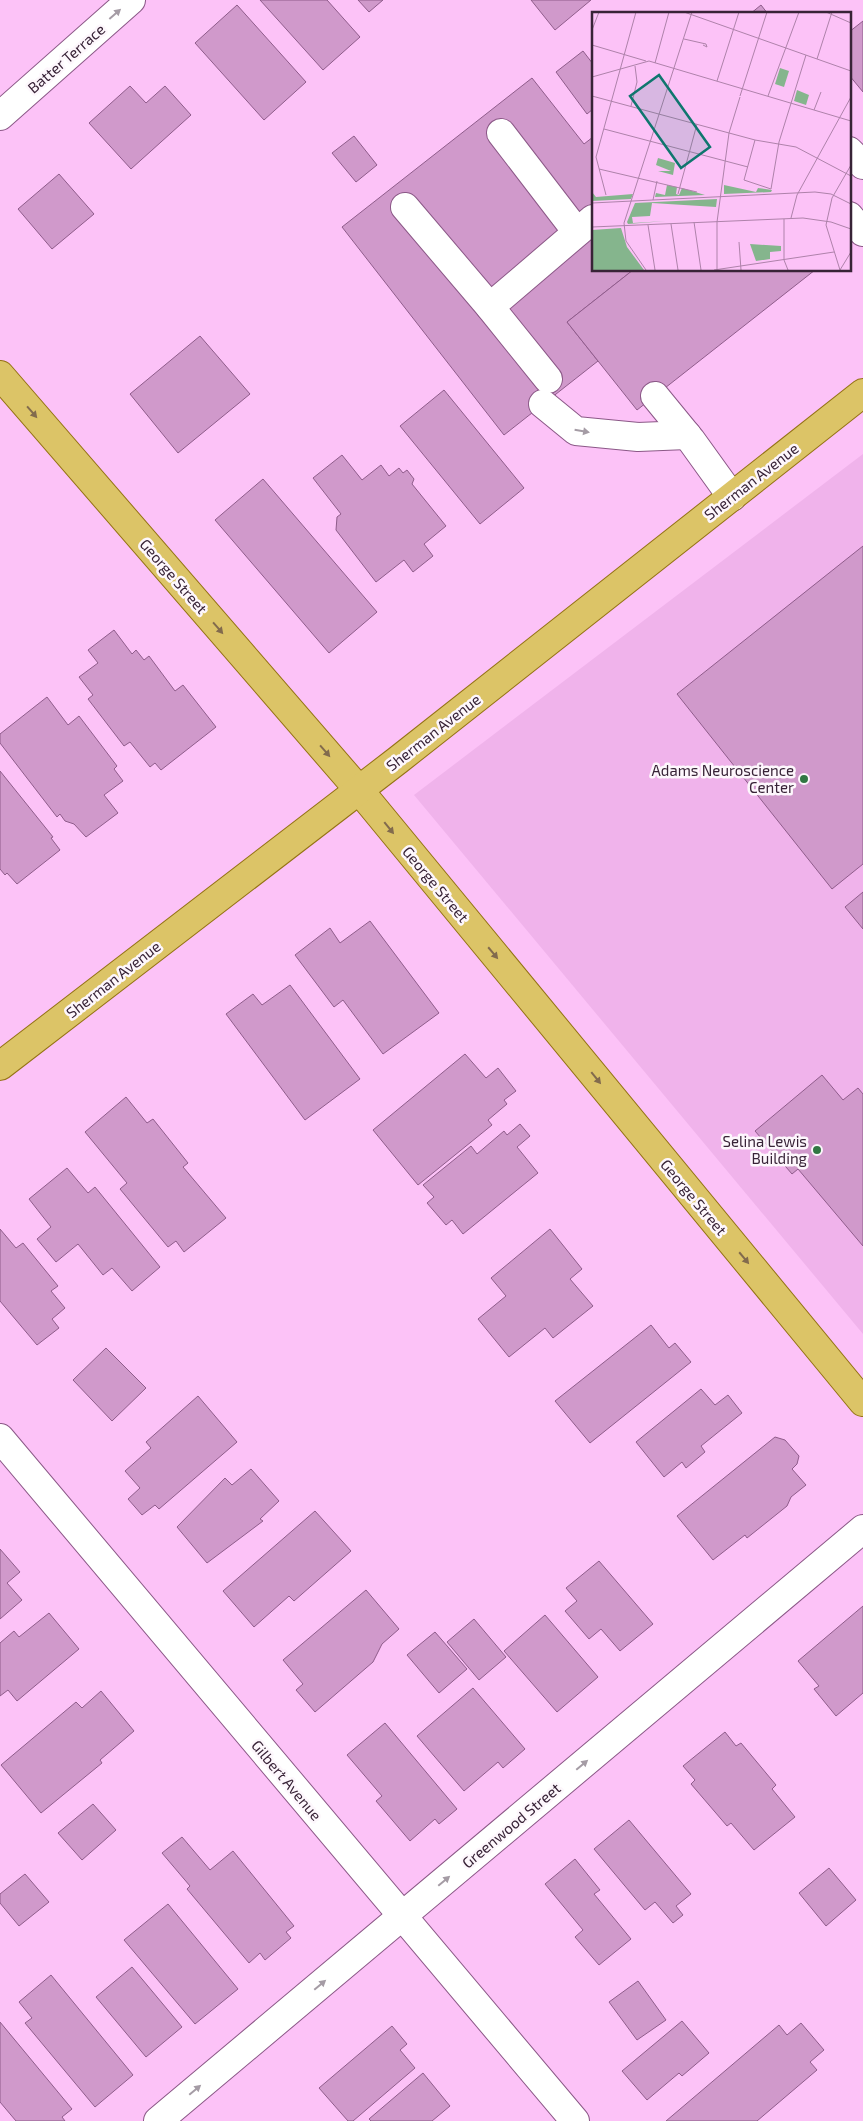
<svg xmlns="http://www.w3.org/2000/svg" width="863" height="2121" viewBox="0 0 863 2121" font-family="'Exo 2',sans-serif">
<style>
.built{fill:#f0b3eb}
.building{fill:#d099cb;stroke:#8f5c8b}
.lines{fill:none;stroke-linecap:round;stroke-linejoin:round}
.minor-casing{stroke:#8b5887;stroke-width:30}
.major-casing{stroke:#947214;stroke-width:30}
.minor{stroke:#fff;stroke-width:28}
.major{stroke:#dcc467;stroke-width:28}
.oneway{fill:#a59ca5}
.oneway2{fill:#826b4d}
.poi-dot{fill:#317743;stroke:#fdf7fc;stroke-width:2}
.labels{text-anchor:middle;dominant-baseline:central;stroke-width:5;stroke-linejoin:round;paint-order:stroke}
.street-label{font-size:15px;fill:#382337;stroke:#fdf7fc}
.poi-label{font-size:15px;fill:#382337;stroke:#fdf7fc;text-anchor:end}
.inset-road{fill:none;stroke:#ae82aa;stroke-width:1}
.view{fill:#0f766e;fill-opacity:0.15;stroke:#0f766e;stroke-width:2.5}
.inset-edge{fill:none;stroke:#382337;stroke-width:2.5}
</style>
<rect width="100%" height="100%" fill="#fcc2f7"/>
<polygon class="built" points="863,454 863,1334 414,795"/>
<g class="building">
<polygon points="260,0 327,0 360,37 323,70"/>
<polygon points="358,0 383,0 369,12"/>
<polygon points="531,0 591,0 555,30"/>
<polygon points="237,5 306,82 264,120 195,43"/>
<polygon points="761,5 768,14 750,14"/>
<polygon points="863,21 863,92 849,75 849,32"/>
<polygon points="583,51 593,64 593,109 587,114 556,72"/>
<polygon points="532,78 584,144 593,137 593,270 633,270 567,322 598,361 504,435 342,227"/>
<polygon points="130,86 146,103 165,86 191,115 131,169 89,123"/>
<polygon points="354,136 377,165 356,182 332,153"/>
<polygon points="59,174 94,214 52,249 18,209"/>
<polygon points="633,270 815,270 637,410 567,322"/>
<polygon points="200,336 250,394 178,453 130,394"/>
<polygon points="444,390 524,488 480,524 400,426"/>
<polygon points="342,455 362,480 381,465 389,476 399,468 403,473 407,470 414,479 412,484 446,526 424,544 433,556 413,572 404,560 376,582 336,530 337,517 341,514 313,478"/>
<polygon points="263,479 377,612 329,653 215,520"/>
<polygon points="863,546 863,864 832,889 677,694"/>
<polygon points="114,630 132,654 136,650 144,660 149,656 175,691 183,685 216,727 161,770 155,763 150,767 130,742 124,746 88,699 93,695 79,677 98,663 88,650"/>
<polygon points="47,697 68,725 79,716 117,766 114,769 123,781 104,795 118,813 86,837 74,824 65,821 60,814 57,817 0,743 0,734"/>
<polygon points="0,771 53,837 51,838 60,850 17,884 7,873 5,875 0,869"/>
<polygon points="863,892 863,929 845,907"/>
<polygon points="370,921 439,1013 383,1054 343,1000 334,1007 295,955 330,928 340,943"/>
<polygon points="290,985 360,1079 305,1120 226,1014 253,994 262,1005"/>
<polygon points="465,1054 486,1078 498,1068 516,1091 504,1100 507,1104 488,1120 492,1125 418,1185 373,1130"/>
<polygon points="822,1075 843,1100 858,1088 863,1094 863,1246 798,1169 792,1174 755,1131"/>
<polygon points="126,1097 147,1123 153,1119 188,1163 183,1167 226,1218 184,1252 176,1241 168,1247 120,1189 127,1183 85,1132"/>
<polygon points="520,1124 530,1136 517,1147 538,1173 463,1234 452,1220 446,1225 427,1203 434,1197 423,1185 471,1146 477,1154 504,1131 507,1135"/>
<polygon points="67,1168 88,1193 95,1187 160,1267 132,1291 112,1268 103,1275 78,1244 56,1262 37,1239 51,1227 29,1199"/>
<polygon points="0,1229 16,1248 23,1243 58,1286 51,1291 65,1308 52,1319 59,1328 37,1345 0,1301"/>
<polygon points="550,1229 582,1269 570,1279 593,1306 553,1338 545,1328 509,1357 478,1319 506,1296 491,1278"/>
<polygon points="651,1325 669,1348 675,1343 691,1362 590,1443 555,1401"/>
<polygon points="106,1348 146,1388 112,1421 73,1380"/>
<polygon points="701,1389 715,1405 728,1395 742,1413 701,1446 705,1452 686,1468 682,1462 664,1477 636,1442"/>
<polygon points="198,1396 237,1442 159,1509 155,1505 142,1515 128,1499 140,1488 125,1471 151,1448 146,1442"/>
<polygon points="775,1437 785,1440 799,1456 797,1464 792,1469 806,1485 791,1497 787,1506 747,1538 745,1535 713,1560 677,1516"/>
<polygon points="251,1469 279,1501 260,1519 263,1521 207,1563 177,1527 225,1478 232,1485"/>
<polygon points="315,1511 351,1551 294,1601 289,1596 254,1627 223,1591"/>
<polygon points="0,1549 20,1572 7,1583 22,1600 0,1619"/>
<polygon points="599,1561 653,1624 620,1651 601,1629 589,1639 565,1611 577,1601 566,1588"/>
<polygon points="366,1590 399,1629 382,1644 373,1662 315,1712 296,1690 303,1684 283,1660"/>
<polygon points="863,1606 863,1693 836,1716 814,1689 819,1686 798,1661"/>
<polygon points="49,1613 79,1649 17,1701 8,1690 0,1696 0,1643 14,1631 19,1637"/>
<polygon points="545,1615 598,1677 557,1712 504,1651"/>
<polygon points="474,1619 506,1657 479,1680 447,1642"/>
<polygon points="435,1632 467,1669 439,1693 407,1655"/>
<polygon points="473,1688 525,1749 503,1768 498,1762 464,1791 417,1736"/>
<polygon points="101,1691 134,1731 100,1760 102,1763 41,1813 1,1765 76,1702 82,1708"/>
<polygon points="385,1723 457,1809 439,1824 435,1819 410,1841 376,1801 382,1796 347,1755"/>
<polygon points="725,1732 736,1746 741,1743 776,1785 772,1789 795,1817 754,1850 731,1823 727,1826 691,1784 695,1780 683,1766"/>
<polygon points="93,1804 116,1830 82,1860 58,1833"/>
<polygon points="629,1820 691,1894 676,1906 683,1915 673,1923 655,1902 645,1910 594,1849"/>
<polygon points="182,1837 210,1870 233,1851 294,1926 286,1932 291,1938 265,1960 260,1953 249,1963 187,1889 190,1886 162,1853"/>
<polygon points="575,1859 600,1890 594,1894 631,1939 599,1965 575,1937 583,1930 545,1884"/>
<polygon points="829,1868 856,1900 826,1926 799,1893"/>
<polygon points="25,1874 49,1902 19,1926 0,1903 0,1894"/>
<polygon points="168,1904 238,1989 195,2024 124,1940"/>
<polygon points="132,1967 182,2027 146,2057 96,1997"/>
<polygon points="51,1975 133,2075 95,2107 25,2023 32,2018 19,2002"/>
<polygon points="638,1981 666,2020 637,2040 609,2002"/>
<polygon points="682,2021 709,2053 682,2076 679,2073 647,2100 622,2071"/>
<polygon points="0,2022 72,2109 62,2117 65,2121 16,2121 0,2102"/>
<polygon points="801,2023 824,2050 810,2062 817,2070 757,2121 666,2121 779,2025 787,2035"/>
<polygon points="392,2026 407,2044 400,2050 415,2068 353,2121 348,2121 319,2088"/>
<polygon points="423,2073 450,2106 432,2121 371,2121 369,2119"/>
</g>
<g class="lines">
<defs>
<g id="minor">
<polyline points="0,116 131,0"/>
<polyline points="501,133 577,232"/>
<polyline points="849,151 863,165"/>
<polyline points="405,207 490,307"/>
<polyline points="849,216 863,232"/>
<polyline points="548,379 490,307 593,219"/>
<polyline points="655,396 691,440 732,497"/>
<polyline points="543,404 576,431 638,437 687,435"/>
<polyline points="0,1438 575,2121"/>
<polyline points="158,2121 863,1529"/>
</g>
<g id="major">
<polyline points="0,375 359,790 863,1402"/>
<polyline points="0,1066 398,760 863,393"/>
</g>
</defs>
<use href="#minor" class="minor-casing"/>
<use href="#major" class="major-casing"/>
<use href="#minor" class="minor"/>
<use href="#major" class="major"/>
</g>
<defs><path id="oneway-solid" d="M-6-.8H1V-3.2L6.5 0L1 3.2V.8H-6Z" transform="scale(1.25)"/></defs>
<g class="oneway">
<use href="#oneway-solid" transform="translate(115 14) rotate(-41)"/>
<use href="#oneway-solid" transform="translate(582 431) rotate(10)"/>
<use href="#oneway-solid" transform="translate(582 1765) rotate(-40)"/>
<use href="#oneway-solid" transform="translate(444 1881) rotate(-40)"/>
<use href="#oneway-solid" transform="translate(320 1985) rotate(-40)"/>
<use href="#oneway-solid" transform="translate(195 2090) rotate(-40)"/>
</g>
<g class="oneway2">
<use href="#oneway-solid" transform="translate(32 412) rotate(49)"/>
<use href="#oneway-solid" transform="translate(218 628) rotate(49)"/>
<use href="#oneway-solid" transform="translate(325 751) rotate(49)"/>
<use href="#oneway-solid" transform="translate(389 828) rotate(51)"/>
<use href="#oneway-solid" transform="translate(493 953) rotate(50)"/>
<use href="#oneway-solid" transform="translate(596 1078) rotate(51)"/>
<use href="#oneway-solid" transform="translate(744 1258) rotate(50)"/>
</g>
<g class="poi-dot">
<circle cx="804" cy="779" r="5"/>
<circle cx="817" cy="1150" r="5"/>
</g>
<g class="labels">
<g class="street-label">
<text transform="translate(66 58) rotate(-41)">Batter Terrace</text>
<text transform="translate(751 481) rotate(-38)">Sherman Avenue</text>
<text transform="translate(174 576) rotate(49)">George Street</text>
<text transform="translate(433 732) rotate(-38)">Sherman Avenue</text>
<text transform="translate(436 884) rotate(50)">George Street</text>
<text transform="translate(113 979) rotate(-38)">Sherman Avenue</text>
<text transform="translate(694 1197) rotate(50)">George Street</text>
<text transform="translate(287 1780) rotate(50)">Gilbert Avenue</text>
<text transform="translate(511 1825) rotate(-40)">Greenwood Street</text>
</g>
<g class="poi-label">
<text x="794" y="770">Adams Neuroscience<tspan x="794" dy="17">Center</tspan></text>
<text x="807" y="1141">Selina Lewis<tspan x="807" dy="17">Building</tspan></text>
</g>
</g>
<g transform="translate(592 12)">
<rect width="259" height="259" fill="#fcc2f7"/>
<path d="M188 56 197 59 192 75 183 72ZM205 78 217 83 214 93 202 89ZM66 146 83 151 81 163 66 159H79L64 153ZM75 173 85 175 84 182 87 183 90 176 113 183 63 185 64 181 73 183ZM132 173 164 180 166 176 180 178 179 180 132 182ZM0 180 4 185 41 182 39 187 0 189ZM125 187 124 195 60 191 58 204 40 205 41 211 74 209 36 212 35 210 43 191ZM29 216 35 235 52 258H0V218ZM158 232 189 234V239L178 240V247L164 249Z" fill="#85b58d"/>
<path class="inset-road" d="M92 0 259 59M234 0 259 11M0 18 7 0M92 27 114 32 115 35 111 33M0 33 54 49M225 47 240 0M63 51 77 0M0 65 57 49 259 109M125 69 147 0M0 84 163 128 204 135 259 164M148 84 175 0M176 84 207 0M39 94 45 70 43 54M222 98 229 80M12 117 156 155M163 128 152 168 179 177 187 130 214 43M7 157 105 180M86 182 105 112M14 183 4 145 44 0M61 188 65 169M0 191 223 180 239 182 259 192M199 206 205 183 259 85M192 207V248L196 258M102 210 109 258M79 212 86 258M56 213 63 258M0 215 211 206 239 210 259 217M147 230 149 258M54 258 34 229 32 211 100 0M122 258 242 240M125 258V210L137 121 148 85M248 258 234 213 240 186 259 153M248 258 259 240"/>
<path class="view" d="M67 63 118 135 89 156 38 84Z"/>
<rect width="259" height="259" class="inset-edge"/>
</g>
</svg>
